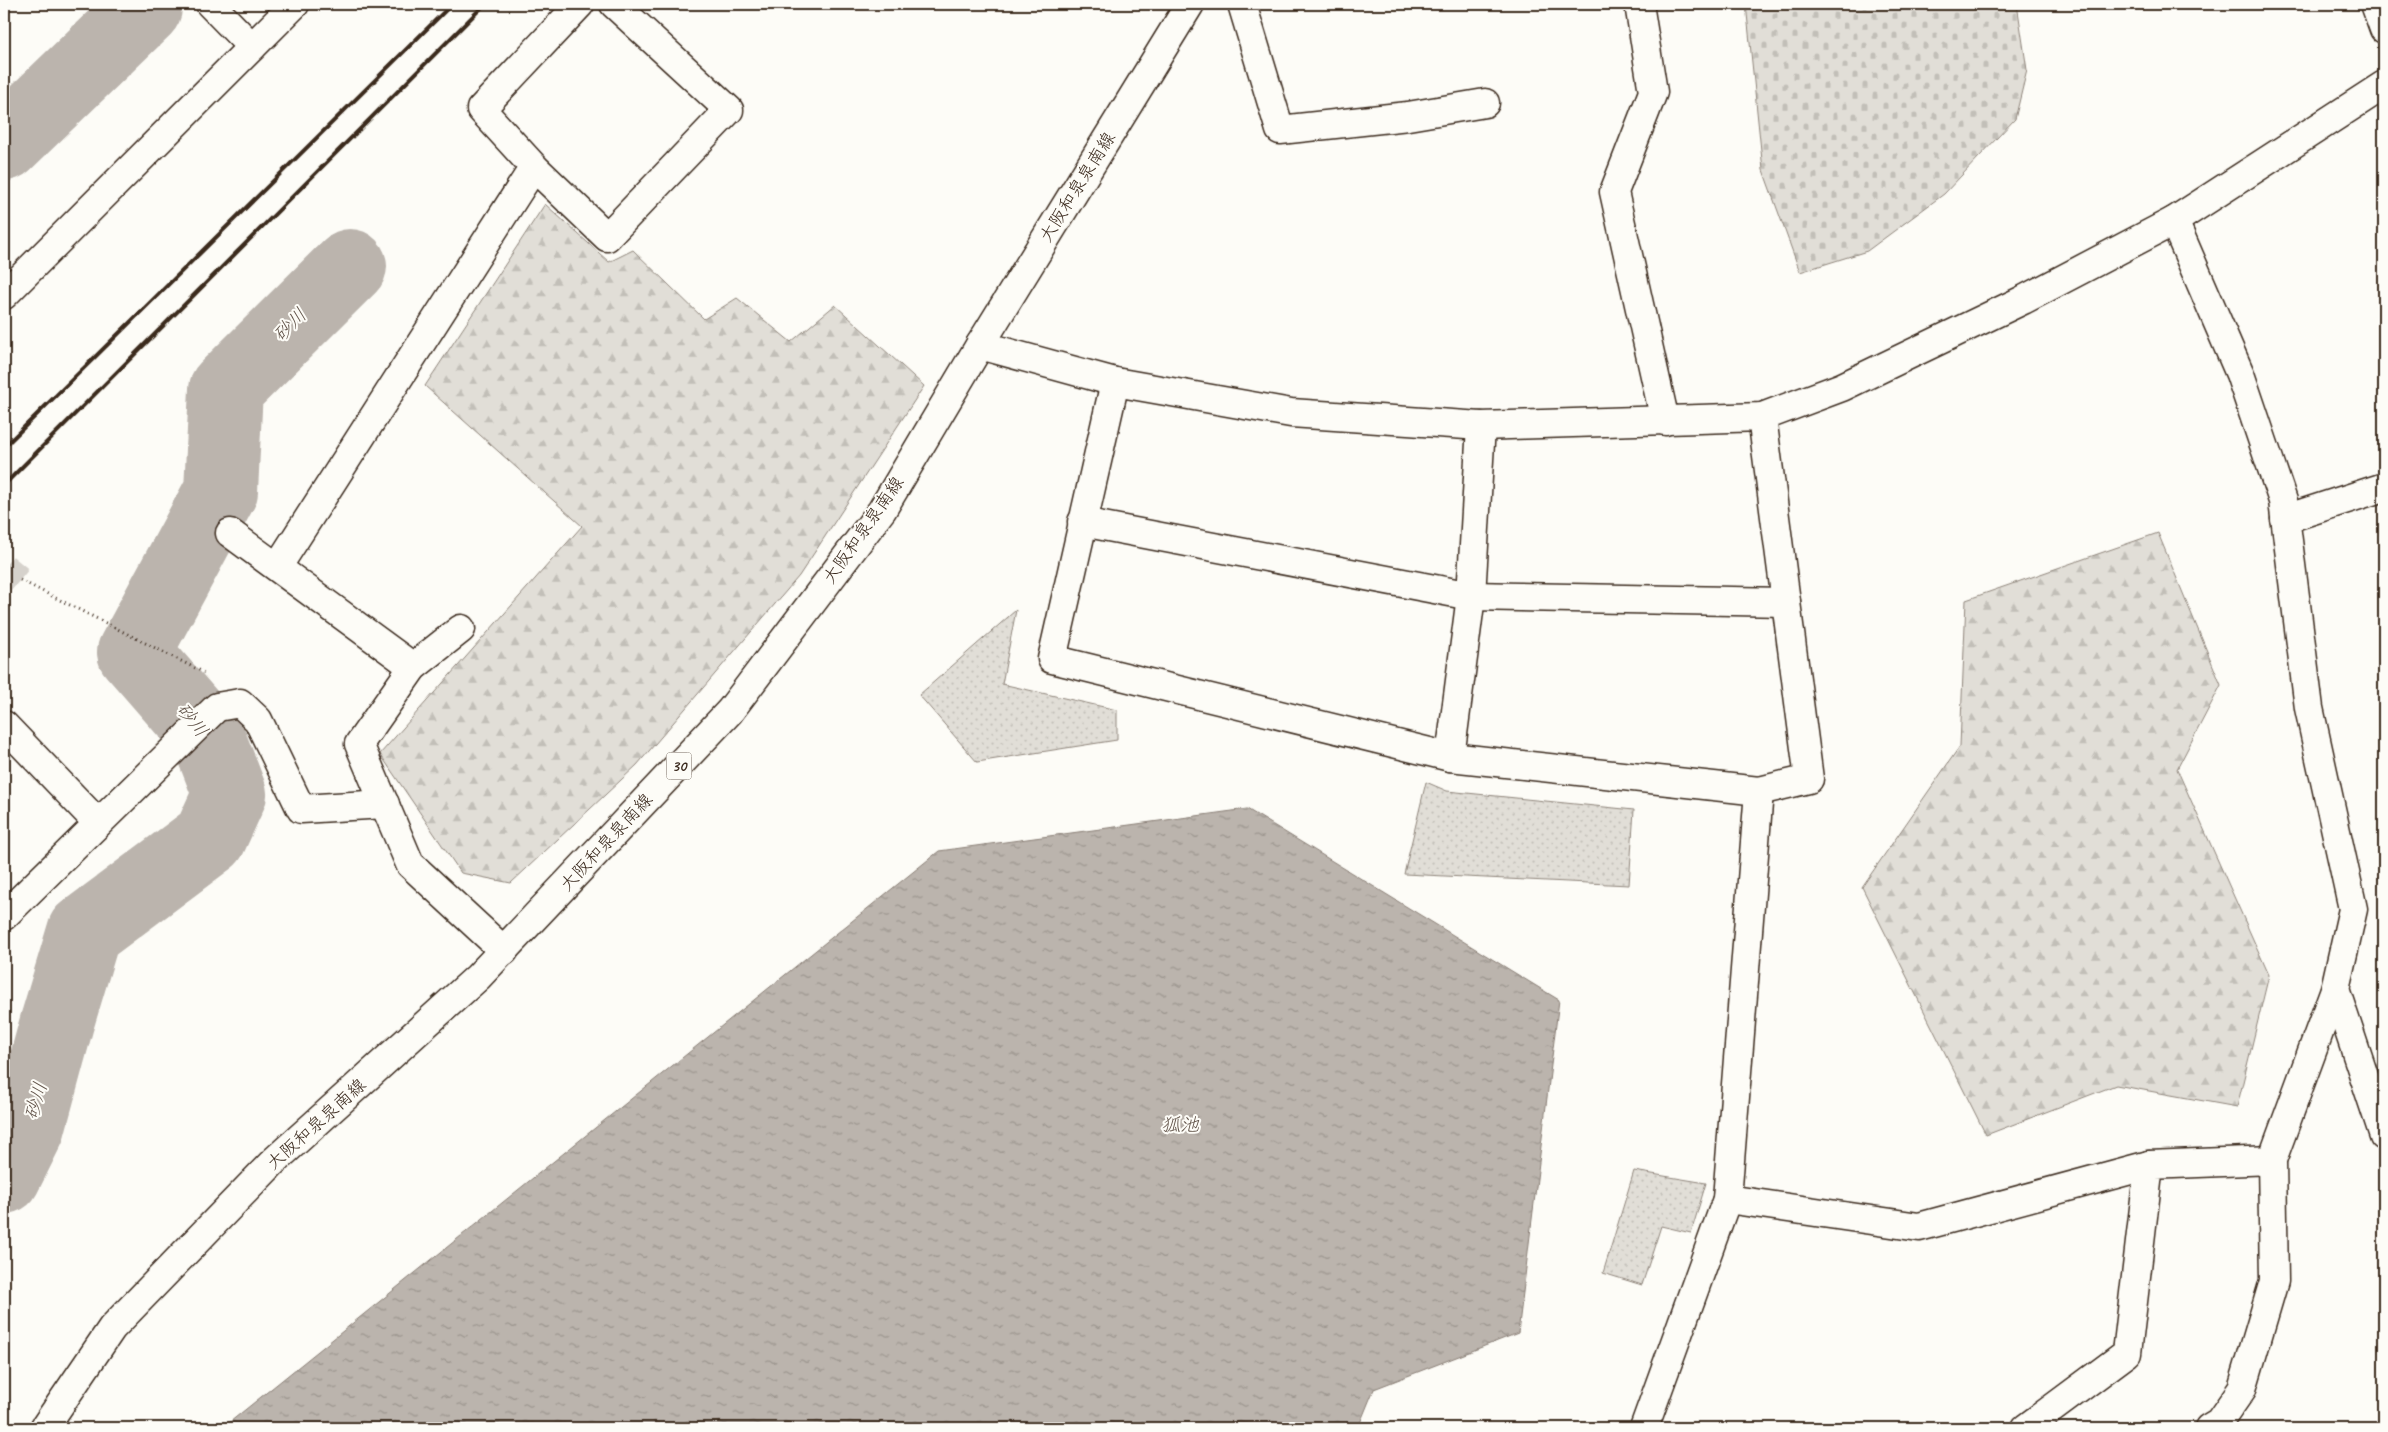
<svg xmlns="http://www.w3.org/2000/svg" width="2388" height="1432" viewBox="0 0 2388 1432" font-family="Caveat,'Klee One',sans-serif">
<style>
.grass{fill:url(#grass-dots);stroke:#8e847a}
.forest{fill:url(#forest-firs);stroke:#8e847a}
.cemetery{fill:url(#cemetery-stones);stroke:#8e847a}
.water{fill:url(#water-ripples);stroke:#887d74}
.lines{fill:none;stroke-linecap:round;stroke-linejoin:round}
.river{stroke:#bbb4ad;stroke-width:74}
.minor-tunnel{stroke:#d6d2cc;stroke-width:28;stroke-dasharray:28 14;stroke-linecap:butt}
.minor-casing{stroke:#3b2a1e;stroke-width:31}
.major-casing{stroke:#3b2a1e;stroke-width:31}
.path{stroke:#3b2a1e;stroke-width:3;stroke-dasharray:1 4;stroke-linecap:butt}
.minor{stroke:#fdfcf7;stroke-width:28}
.major{stroke:#fdfcf7;stroke-width:28}
.rail{stroke:#3b2a1e;stroke-width:4}
.labels{text-anchor:middle;dominant-baseline:central;stroke-width:4;stroke-linejoin:round;paint-order:stroke}
.shield{fill:#fdfcf7;stroke:#75695f;stroke-width:1}
.shield-label{font-size:16px;font-weight:bold;fill:#3b2a1e}
.street-label{font-size:18px;fill:#3b2a1e;stroke:#fdfcf7}
.water-label{font-size:19px;font-style:italic;fill:#615349;stroke:#fdfcf7}
</style>
<defs>
<pattern id="grass-dots" width="8" height="8" patternUnits="userSpaceOnUse" patternTransform="scale(1.25)"><rect width="8" height="8" fill="#e1ded7"/><path d="M2 2h.1M6 6h.1" fill="none" stroke="#c2bfb8" stroke-width="1.8" stroke-linecap="round"/></pattern>
<pattern id="forest-firs" width="22" height="20" patternUnits="userSpaceOnUse" patternTransform="scale(1.25)"><rect width="22" height="20" fill="#e1ded7"/><path d="M5 1l3.5 6h-7zM16 11l3.5 6h-7z" fill="#c2bfb8"/></pattern>
<pattern id="cemetery-stones" width="16" height="16" patternUnits="userSpaceOnUse" patternTransform="scale(1.25)"><rect width="16" height="16" fill="#e1ded7"/><path d="M2 7V4a2 2 0 0 1 4 0v3zM10 15v-3a2 2 0 0 1 4 0v3z" fill="#c2bfb8"/></pattern>
<pattern id="water-ripples" width="26" height="14" patternUnits="userSpaceOnUse" patternTransform="scale(1.25)"><rect width="26" height="14" fill="#bbb4ad"/><path d="M2 4q2-2 4 0t4 0M15 11q2-2 4 0t4 0" fill="none" stroke="#99938c"/></pattern>
</defs>
<rect width="100%" height="100%" fill="#fdfcf7"/>
<filter id="ink" filterUnits="userSpaceOnUse"><feTurbulence type="fractalNoise" baseFrequency=".02" numOctaves="2"/><feDisplacementMap in="SourceGraphic" scale="10" xChannelSelector="R" yChannelSelector="G"/><feConvolveMatrix kernelMatrix="1 2 1 2 8 2 1 2 1" color-interpolation-filters="sRGB"/></filter>
<g filter="url(#ink)">
<g class="grass">
<polygon points="1016,610 1002,684 1117,710 1117,740 977,762 919,695"/>
<polygon points="1426,782 1447,791 1634,810 1629,885 1404,874"/>
<polygon points="1634,1171 1706,1183 1691,1233 1661,1226 1642,1285 1603,1273"/>
</g>
<g class="forest">
<polygon points="545,204 609,262 633,250 704,319 737,298 791,342 835,305 924,386 799,576 637,765 511,883 461,873 380,754 582,526 425,386"/>
<polygon points="2158,533 2221,685 2177,769 2269,975 2237,1107 2116,1085 1986,1135 1862,887 1960,746 1966,600"/>
</g>
<polygon class="cemetery" points="1746,4 2017,4 2027,70 2015,119 1944,194 1867,251 1800,272 1763,170"/>
<polygon class="water" points="1247,809 1559,1000 1518,1333 1374,1389 1358,1428 226,1428 225,1426 939,851"/>
<g class="lines">
<g class="river">
<polyline points="4,144 145,8"/>
<polyline points="4,1177 28,1129 57,1022 84,932 210,838 230,794 208,737 134,652 221,491 226,389 350,266"/>
</g>
<polyline class="minor-tunnel" points="4,567 20,580"/>
<defs>
<g id="minor">
<polyline points="210,4 252,47"/>
<polyline points="580,4 481,109 534,167 607,237 729,110 614,4"/>
<polyline points="1242,4 1280,130 1408,116 1485,103"/>
<polyline points="1639,4 1653,92 1614,192 1665,421"/>
<polyline points="2375,4 2384,29"/>
<polyline points="2174,221 2240,374 2283,501 2309,708 2353,909 2335,989 2272,1160 2274,1281 2242,1389 2219,1422 2209,1428"/>
<polyline points="4,295 295,4"/>
<polyline points="980,345 1115,382 1291,413 1481,426 1762,417 1842,387 2023,300 2174,221 2384,85"/>
<polyline points="1115,382 1052,659 1450,757 1759,791 1809,779 1762,417"/>
<polyline points="2285,519 2384,487"/>
<polyline points="1082,522 1471,596 1786,602"/>
<polyline points="230,533 413,667"/>
<polyline points="278,566 534,167"/>
<polyline points="461,629 413,667 359,744 410,864 504,951"/>
<polyline points="4,725 98,823"/>
<polyline points="1450,757 1471,596 1481,426"/>
<polyline points="4,916 217,707 240,703 258,720 301,809 385,804"/>
<polyline points="2335,989 2384,1136"/>
<polyline points="1727,1199 1919,1227 2149,1165"/>
<polyline points="1644,1428 1727,1199 1759,791"/>
<polyline points="2026,1428 2127,1353 2149,1165 2272,1160"/>
</g>
<polyline id="major" points="44,1428 112,1328 273,1162 478,977 730,711 882,510 980,345 1190,4"/>
</defs>
<use href="#minor" class="minor-casing"/>
<use href="#major" class="major-casing"/>
<polyline class="path" points="20,580 205,673"/>
<use href="#minor" class="minor"/>
<use href="#major" class="major"/>
<g class="rail">
<polyline points="4,447 452,4"/>
<polyline points="4,485 485,4"/>
</g>
</g>
</g>
<g class="labels">
<rect class="shield" x="666.5" y="752.5" width="25" height="27" rx="4"/>
<g class="shield-label">
<text x="679" y="766">30</text>
</g>
<g class="street-label">
<text transform="translate(1077 187) rotate(-58)">大阪和泉泉南線</text>
<text transform="translate(863 530) rotate(-55)">大阪和泉泉南線</text>
<text transform="translate(606 842) rotate(-47)">大阪和泉泉南線</text>
<text transform="translate(316 1124) rotate(-42)">大阪和泉泉南線</text>
</g>
<g class="water-label">
<text transform="translate(290 325) rotate(-45)">砂川</text>
<text transform="translate(192 720) rotate(51)">砂川</text>
<text transform="translate(36 1101) rotate(-74)">砂川</text>
<text x="1180" y="1125">狐池</text>
</g>
</g>
<rect width="2388" height="1432" fill="none" stroke="#fdfcf7" stroke-width="20"/>
<rect x="10" y="10" width="2368" height="1412" fill="none" stroke="#3b2a1e" stroke-width="2" filter="url(#ink)"/>
</svg>
